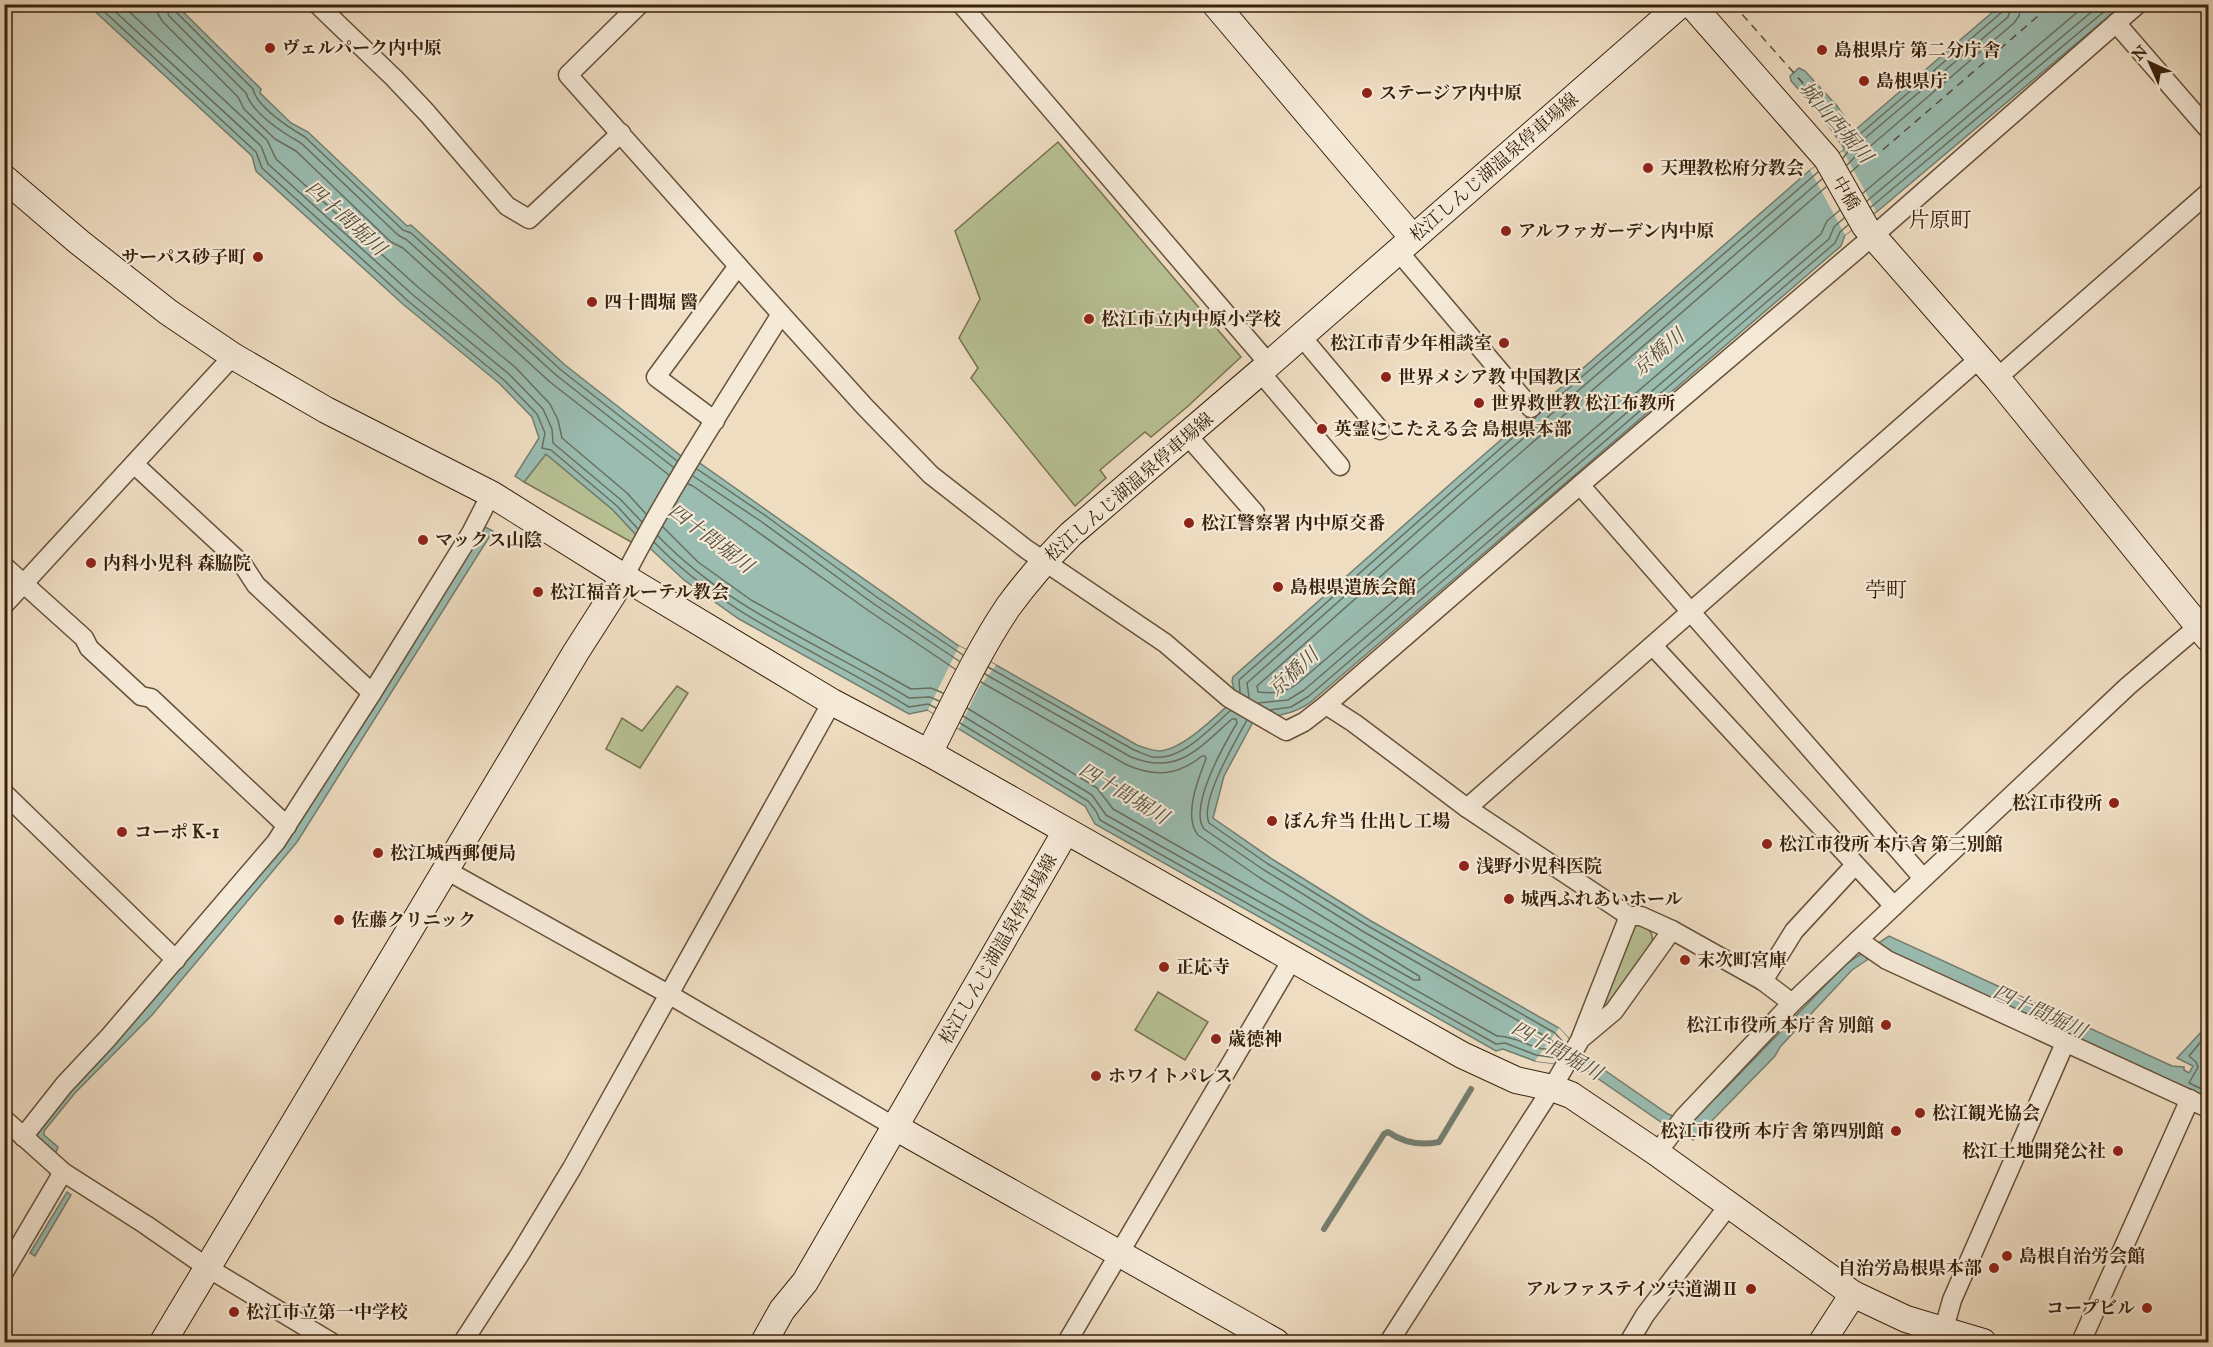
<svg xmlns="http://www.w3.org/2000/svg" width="2213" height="1347" viewBox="0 0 2213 1347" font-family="'IM FELL Great Primer','Noto Serif JP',serif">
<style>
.green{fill:#b7c194;stroke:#787250;stroke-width:1.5}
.water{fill:#9abcb1;stroke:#737e6f;stroke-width:1.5}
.pier{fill:#efddc2}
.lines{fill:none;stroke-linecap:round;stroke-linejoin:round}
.shore{stroke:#696f5e;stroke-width:1.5}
.stream{stroke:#737e6f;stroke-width:6}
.ferry{stroke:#55503d;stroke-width:1.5;stroke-dasharray:8 6;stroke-linecap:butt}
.street-casing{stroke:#665139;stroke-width:21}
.secondary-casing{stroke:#38220b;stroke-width:28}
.street{stroke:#f5e9d7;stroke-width:18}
.secondary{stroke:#f5e9d7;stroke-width:26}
.poi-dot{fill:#8f2418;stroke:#f5e9d7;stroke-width:2}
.labels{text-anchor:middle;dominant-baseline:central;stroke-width:4.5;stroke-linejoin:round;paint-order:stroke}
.poi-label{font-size:18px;font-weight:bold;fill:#38220b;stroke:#f5e9d7;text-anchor:start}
.street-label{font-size:18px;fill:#38220b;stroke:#f5e9d7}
.water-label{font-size:20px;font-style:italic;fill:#55503d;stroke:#f5e9d7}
.quarter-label{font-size:21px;fill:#38220b;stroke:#f5e9d7}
</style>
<rect width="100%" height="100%" fill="#efddc2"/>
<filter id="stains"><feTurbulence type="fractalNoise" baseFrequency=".00333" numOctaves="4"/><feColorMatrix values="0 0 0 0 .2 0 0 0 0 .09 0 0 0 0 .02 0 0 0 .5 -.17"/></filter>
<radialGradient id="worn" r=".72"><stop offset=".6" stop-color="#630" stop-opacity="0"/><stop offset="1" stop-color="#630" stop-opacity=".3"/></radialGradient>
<g class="green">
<polygon points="1058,142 1241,357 1187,407 1151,437 1145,432 1100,470 1106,478 1075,506 971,378 978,368 959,338 980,299 955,231"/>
<polygon points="546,454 613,510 639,538 633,543 524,482"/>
<polygon points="677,686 688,693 640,768 606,749 622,718 642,731"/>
<path d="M1638 924C1649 929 1654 931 1652 944L1605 1008H1598L1634 925Z"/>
<polygon points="1158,992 1208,1022 1185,1060 1135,1030"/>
</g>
<g class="water">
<path d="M88 5H176L261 89 260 93 291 123 308 132 407 226 411 225 565 365 685 459 701 464 959 646 996 665 1137 745C1145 748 1152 751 1160 751 1184 749 1218 714 1236 698L1232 681 1233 677 1456 479 1810 170 1843 151 1844 148 1819 112 1791 81 1790 76 1799 68 1805 71 1837 106 1854 131 2001 5H2122L1879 210 1845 235 1841 246 1312 701C1295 715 1274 715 1253 722L1224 776 1213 818 1272 859 1371 921 1559 1028 1587 1058 1668 1114 1689 1122 1724 1090 1847 963 1889 936 2172 1066 2184 1067V1070L2189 1073 2193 1066 2177 1058 2204 1029 2205 1023 2208 1025V1077L2207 1081 2208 1082V1098L1882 950 1852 970 1780 1047 1775 1056 1693 1140 1682 1130 1661 1122 1581 1067 1535 1061 1503 1049 1496 1051 1095 824 1085 806 928 710 909 714 739 619 684 580 639 538 613 510 546 454 524 482 515 476 539 438 532 417 500 384 404 305 256 171 252 156Z"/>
<polygon points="483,526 493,531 297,842 152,1015 75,1093 44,1131 44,1135 58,1147 55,1155 37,1138 36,1133 67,1089 193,949"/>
<polygon points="67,1192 71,1195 35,1256 30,1253"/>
</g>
<g class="pier">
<polygon points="1843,151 1876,211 1845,235 1810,170"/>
<polygon points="959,646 996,665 978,689 959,729 928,710"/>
<polygon points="1559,1028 1587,1058 1581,1067 1535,1061"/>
</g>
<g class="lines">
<g class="shore">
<polyline points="96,4 256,152 262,168 408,301 504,380 537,414 545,433 542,448 551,450 617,506 638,529"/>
<polyline points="107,4 261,146 268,164 413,295 510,375 543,409 552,429 553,443 621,500 642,522"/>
<polyline points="121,4 267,140 276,159 419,288 515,367 550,404 558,420 562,438 627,493 646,514"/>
<polyline points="156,4 158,14 163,22 238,97 244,109 275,139 296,151 391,242 403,248 550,382 669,475"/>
<path d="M165 4 169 16 246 93C252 113 283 133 301 143L398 235 407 240 556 375 673 467"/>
<path d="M173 4 175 11 253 89C257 107 290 128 305 137L403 230 411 233 561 370 677 461"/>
<polyline points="1843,158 1850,149 1845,138 1846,135 1855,137 1859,135 2002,12 2005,4"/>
<polyline points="1847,165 1856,156 1858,144 2008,17 2012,4"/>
<polyline points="1851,172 1861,163 1867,149 2014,23 2019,16 2021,4"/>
<path d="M1826 187 1471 496 1257 686 1258 692C1273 694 1286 693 1298 683L1821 234 1827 221 1840 210"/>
<polyline points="1863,193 2087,4"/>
<polyline points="1867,201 2101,4"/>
<polyline points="1871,207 2113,4"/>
<polyline points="1539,414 1818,172"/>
<polyline points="697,469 766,516 878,598 963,655"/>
<polyline points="693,476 762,522 874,604 959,661"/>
<polyline points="688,484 693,486 869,611 955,669"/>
<polyline points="663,527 698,562 751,600 911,689 931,688 943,693"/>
<path d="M658 536C731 612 822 644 909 698L930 697 939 701"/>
<path d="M654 542C726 617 823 653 909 707L928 704 936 708"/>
<path d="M988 667 1134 750C1140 752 1147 756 1153 757 1182 761 1210 728 1230 711"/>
<polyline points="1240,693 1239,680 1536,417"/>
<polyline points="1249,697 1247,683 1465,489 1822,179"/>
<polyline points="1258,703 1288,700 1304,690 1829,239 1834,227 1844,218"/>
<path d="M967 708 1097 788 1113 809 1414 980H1420L1419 976 1260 878 1198 835C1183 817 1198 779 1206 759L1205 756H1202C1177 776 1155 777 1127 765L981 682"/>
<polyline points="1270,710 1291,707 1309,696 1835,243 1840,232 1848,225"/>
<path d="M963 716 1092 795 1106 815 1497 1036C1518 1035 1536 1054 1556 1048V1045L1550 1039 1364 932 1264 870 1204 829C1188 807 1225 743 1237 723L1236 719H1232C1199 748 1178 776 1131 757L985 674"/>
<path d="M1247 720C1236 740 1199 802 1209 823L1268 864 1368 926 1555 1033 1565 1044"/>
<polyline points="960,723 1088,801 1096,811 1100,820 1496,1044 1505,1043 1536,1055 1557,1058"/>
<polyline points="2208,1033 2189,1056 2196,1062 2198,1067 2189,1083 2208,1092"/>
</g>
<path class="stream" d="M1324 1229 1384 1134 1388 1132C1404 1143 1420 1146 1439 1142L1471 1089"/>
<polyline class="ferry" points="1733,4 1871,160 2052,4"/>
<defs>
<g id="street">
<polyline points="317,4 394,78 427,113 507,206 529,219 621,133"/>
<polyline points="640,4 568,75 781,314 865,407 931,475 1026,549 1165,643 1229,698 1286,731 1304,722 1326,705 1580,485 1873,236 2138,4"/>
<polyline points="961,4 1269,364"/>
<polyline points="2116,23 2208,129"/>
<polyline points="1398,251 1531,408"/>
<polyline points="1301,336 1380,430"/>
<polyline points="1260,372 1340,466"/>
<polyline points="1997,378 2208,193"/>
<polyline points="715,421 656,377 738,266"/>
<polyline points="1187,435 1255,513"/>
<polyline points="134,464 243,565 256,585 372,693"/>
<polyline points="1580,485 1923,878"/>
<polyline points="4,566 84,638 89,648 141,696 151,698 287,826"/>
<path d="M624 577C670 487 727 401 781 314"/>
<polyline points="4,605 233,356"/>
<polyline points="1653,646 1894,906"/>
<polyline points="1326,705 1354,723 1467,808 1629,916 1580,1040 1552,1088 1389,1342"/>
<polyline points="4,793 176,960"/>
<polyline points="1467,808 1980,358"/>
<polyline points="446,870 670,995 895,1127"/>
<polyline points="1672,930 1763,981 1792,1003"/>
<polyline points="1858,940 1887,960 2208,1108"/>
<polyline points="1763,981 1794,931 1855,865"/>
<polyline points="1583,1037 1614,1011 1672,930 1641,916 1629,916"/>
<polyline points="4,1119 63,1172 146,1225 208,1268 331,1342"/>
<polyline points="23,1137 64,1085 108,1038 276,842 372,693 471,533 491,494"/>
<polyline points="1657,1153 1684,1117 1792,1003 1858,940 2128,686 2208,618"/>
<polyline points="4,1272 63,1172"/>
<polyline points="1943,1332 1952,1300 2065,1043"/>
<polyline points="463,1342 520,1254 572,1168 832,702"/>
<polyline points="1067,1342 1293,958"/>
<polyline points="1629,1342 1645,1315 1729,1205"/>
<polyline points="2081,1342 2190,1099"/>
</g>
<g id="secondary">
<polyline points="1215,4 1413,238"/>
<polyline points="1691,4 1827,159 1865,226 1873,236 1997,378 2208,638"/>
<polyline points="4,178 79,242 168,312 233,356 326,410 491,494 624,577 576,652 163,1342"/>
<polyline points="624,577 832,702 929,753 1462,1055 1516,1080 1552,1088 1571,1095 1657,1153 1853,1294 1906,1319 1983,1342"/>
<path d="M929 753C954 704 977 653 1008 607 1027 581 1048 557 1071 534L1260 372 1681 4"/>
<polyline points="895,1127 1276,1342"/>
<polyline points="764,1342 782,1310 805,1282 1066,831"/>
<polyline points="1822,1342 1853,1294"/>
</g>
</defs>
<use href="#street" class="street-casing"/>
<use href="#secondary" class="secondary-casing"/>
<use href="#street" class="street"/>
<use href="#secondary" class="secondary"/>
</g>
<g class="poi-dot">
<circle cx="270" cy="48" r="6"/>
<circle cx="1822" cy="50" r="6"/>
<circle cx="1864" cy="81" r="6"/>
<circle cx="1367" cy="93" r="6"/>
<circle cx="1648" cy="168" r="6"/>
<circle cx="1506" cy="231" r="6"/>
<circle cx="258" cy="257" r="6"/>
<circle cx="592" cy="302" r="6"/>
<circle cx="1089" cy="319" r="6"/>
<circle cx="1504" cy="343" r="6"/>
<circle cx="1386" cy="377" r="6"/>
<circle cx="1479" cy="403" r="6"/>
<circle cx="1322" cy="429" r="6"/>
<circle cx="1189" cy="523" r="6"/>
<circle cx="423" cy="540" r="6"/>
<circle cx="91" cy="563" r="6"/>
<circle cx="1278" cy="587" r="6"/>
<circle cx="538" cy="592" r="6"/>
<circle cx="2114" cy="803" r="6"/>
<circle cx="1272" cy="821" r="6"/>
<circle cx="122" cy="832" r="6"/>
<circle cx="1767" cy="844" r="6"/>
<circle cx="378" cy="853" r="6"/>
<circle cx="1464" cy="866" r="6"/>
<circle cx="1509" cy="899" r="6"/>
<circle cx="339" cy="920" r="6"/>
<circle cx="1685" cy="960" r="6"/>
<circle cx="1164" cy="967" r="6"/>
<circle cx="1886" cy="1025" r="6"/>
<circle cx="1216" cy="1039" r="6"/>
<circle cx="1096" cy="1076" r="6"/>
<circle cx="1920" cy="1113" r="6"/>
<circle cx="1896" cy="1131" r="6"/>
<circle cx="2118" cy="1151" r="6"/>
<circle cx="2007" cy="1256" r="6"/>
<circle cx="1994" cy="1268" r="6"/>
<circle cx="1751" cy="1289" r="6"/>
<circle cx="2147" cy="1308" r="6"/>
<circle cx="234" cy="1312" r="6"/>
</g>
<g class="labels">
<g class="poi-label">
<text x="282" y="48">ヴェルパーク内中原</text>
<text x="1834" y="50">島根県庁 第二分庁舎</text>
<text x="1876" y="81">島根県庁</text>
<text x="1379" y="93">ステージア内中原</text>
<text x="1660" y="168">天理教松府分教会</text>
<text x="1518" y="231">アルファガーデン内中原</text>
<text x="246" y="257" text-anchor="end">サーパス砂子町</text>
<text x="604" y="302">四十間堀 醫</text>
<text x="1101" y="319">松江市立内中原小学校</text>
<text x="1492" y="343" text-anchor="end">松江市青少年相談室</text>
<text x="1398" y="377">世界メシア教 中国教区</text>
<text x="1491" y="403">世界救世教 松江布教所</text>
<text x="1334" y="429">英霊にこたえる会 島根県本部</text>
<text x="1201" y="523">松江警察署 内中原交番</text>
<text x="435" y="540">マックス山陰</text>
<text x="103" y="563">内科小児科 森脇院</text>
<text x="1290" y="587">島根県遺族会館</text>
<text x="550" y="592">松江福音ルーテル教会</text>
<text x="2102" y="803" text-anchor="end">松江市役所</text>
<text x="1284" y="821">ぼん弁当 仕出し工場</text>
<text x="134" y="832">コーポ K-1</text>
<text x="1779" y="844">松江市役所 本庁舎 第三別館</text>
<text x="390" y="853">松江城西郵便局</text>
<text x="1476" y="866">浅野小児科医院</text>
<text x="1521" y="899">城西ふれあいホール</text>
<text x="351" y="920">佐藤クリニック</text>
<text x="1697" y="960">末次町宮庫</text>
<text x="1176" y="967">正応寺</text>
<text x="1874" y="1025" text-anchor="end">松江市役所 本庁舎 別館</text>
<text x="1228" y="1039">歳徳神</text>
<text x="1108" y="1076">ホワイトパレス</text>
<text x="1932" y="1113">松江観光協会</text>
<text x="1884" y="1131" text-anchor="end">松江市役所 本庁舎 第四別館</text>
<text x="2106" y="1151" text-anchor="end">松江土地開発公社</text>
<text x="2019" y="1256">島根自治労会館</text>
<text x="1982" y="1268" text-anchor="end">自治労島根県本部</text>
<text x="1739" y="1289" text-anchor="end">アルファステイツ宍道湖Ⅱ</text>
<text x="2135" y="1308" text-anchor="end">コープビル</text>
<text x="246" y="1312">松江市立第一中学校</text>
</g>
<g class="street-label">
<text transform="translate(1494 167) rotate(-41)">松江しんじ湖温泉停車場線</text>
<text transform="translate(1846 193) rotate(60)">中橋</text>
<text transform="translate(1129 487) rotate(-41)">松江しんじ湖温泉停車場線</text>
<text transform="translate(998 949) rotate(-60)">松江しんじ湖温泉停車場線</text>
</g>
<g class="water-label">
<text transform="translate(1836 122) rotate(49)">城山西堀川</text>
<text transform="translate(346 218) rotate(42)">四十間堀川</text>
<text transform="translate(1658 352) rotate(-40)">京橋川</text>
<text transform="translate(711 538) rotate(37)">四十間堀川</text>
<text transform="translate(1293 672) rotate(-43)">京橋川</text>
<text transform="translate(1124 793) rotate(31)">四十間堀川</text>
<text transform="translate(2040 1011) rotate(25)">四十間堀川</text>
<text transform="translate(1557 1050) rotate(29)">四十間堀川</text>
</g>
<g class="quarter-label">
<text x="1940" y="220">片原町</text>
<text x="1886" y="590">苧町</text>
</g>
</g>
<rect width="2213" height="1347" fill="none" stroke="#efddc2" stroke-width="24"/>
<rect x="6" y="6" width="2201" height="1335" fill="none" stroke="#38220b" stroke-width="3"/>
<rect x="12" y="12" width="2189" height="1323" fill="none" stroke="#38220b" stroke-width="1.5"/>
<g transform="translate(2150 63) rotate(315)" stroke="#f5e9d7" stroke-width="4.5" paint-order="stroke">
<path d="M0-4.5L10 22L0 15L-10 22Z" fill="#38220b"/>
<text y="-9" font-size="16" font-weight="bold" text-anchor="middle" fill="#38220b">N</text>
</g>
<rect width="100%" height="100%" filter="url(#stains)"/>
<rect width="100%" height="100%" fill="url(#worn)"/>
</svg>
